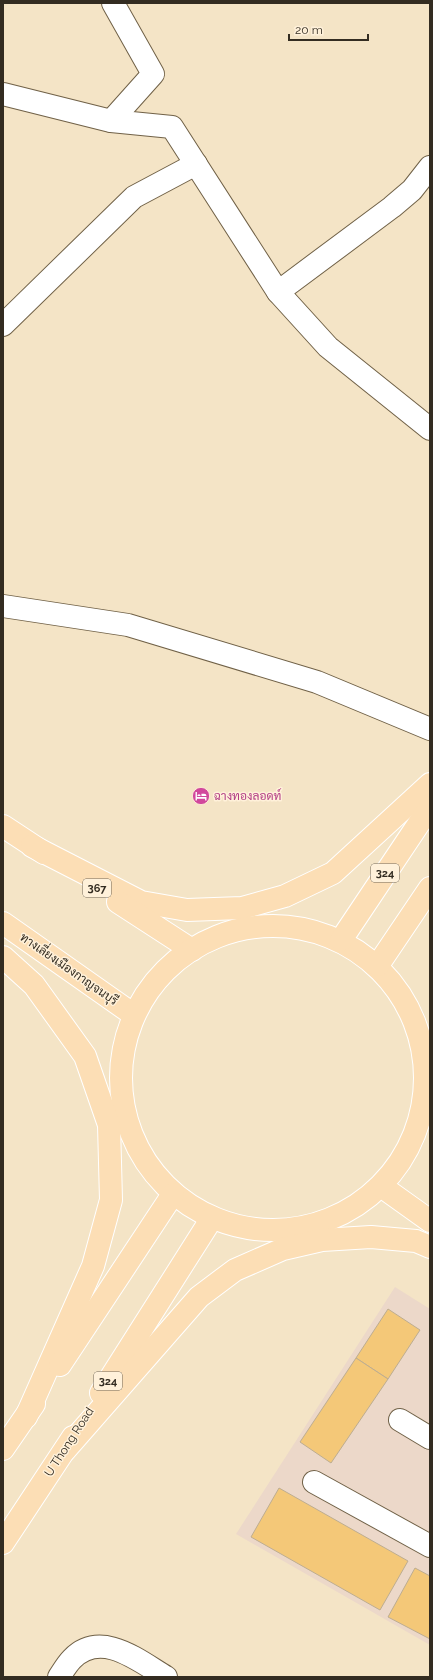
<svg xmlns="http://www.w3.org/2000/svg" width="433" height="1680" viewBox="0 0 433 1680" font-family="Raleway,Sarabun,sans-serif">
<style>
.commercial{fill:#ecd8c9}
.building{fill:#f4c878;stroke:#bdad91}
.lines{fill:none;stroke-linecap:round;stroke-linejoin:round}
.minor-casing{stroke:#706147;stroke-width:24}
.major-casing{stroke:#fff;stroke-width:24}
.minor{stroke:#fff;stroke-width:22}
.major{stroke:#fcdeb5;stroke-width:22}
.labels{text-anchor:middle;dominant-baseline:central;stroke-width:3;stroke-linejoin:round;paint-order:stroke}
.shield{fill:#fff1da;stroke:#706758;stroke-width:1}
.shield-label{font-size:11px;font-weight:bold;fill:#332c21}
.hotel-label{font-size:12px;fill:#b23c85;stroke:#fff1da;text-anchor:start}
.street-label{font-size:12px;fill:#332c21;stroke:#fff1da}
</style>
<rect width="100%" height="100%" fill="#f4e4c6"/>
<polygon class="commercial" points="395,1287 430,1309 430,1645 236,1534"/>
<g class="building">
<polygon points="388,1309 420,1330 388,1379 356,1358"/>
<polygon points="356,1358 388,1379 331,1463 300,1442"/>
<polygon points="279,1488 408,1561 380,1610 251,1537"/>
<polygon points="415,1568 430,1576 430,1639 388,1617"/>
</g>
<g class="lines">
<defs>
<g id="minor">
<polyline points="3,94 111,121 172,127 278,292 328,347 430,429"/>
<polyline points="111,121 153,74 113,3"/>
<polyline points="278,292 392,207 412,190 430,167"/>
<polyline points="3,325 134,197 196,164"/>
<polyline points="3,606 128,625 317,682 430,729"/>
<polyline points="400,1420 430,1438"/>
<polyline points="314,1482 430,1546"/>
<path d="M59 1677C63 1671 67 1664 72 1659 101 1629 139 1661 166 1677"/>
</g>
<g id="major">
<polyline points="3,826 44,853"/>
<polyline points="32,846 141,902 187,910 242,908 285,896 333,873 430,784"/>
<polyline points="118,902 192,950"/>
<polyline points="3,923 134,1015"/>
<circle cx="273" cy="1078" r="152"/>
<polyline points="341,940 430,807"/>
<polyline points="3,957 34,985 85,1056 109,1125 111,1200 93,1266 26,1417"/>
<polyline points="378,965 430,888"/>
<polyline points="381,1186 430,1221"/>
<polyline points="60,1365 173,1194"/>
<polyline points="101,1393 212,1218"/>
<polyline points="3,1449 34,1404"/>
<polyline points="65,1450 199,1297 235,1270 283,1249 322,1240 371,1237 416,1241 430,1247"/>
<polyline points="3,1543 73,1437"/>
</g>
</defs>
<use href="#minor" class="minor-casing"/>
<use href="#major" class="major-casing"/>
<use href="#minor" class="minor"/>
<use href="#major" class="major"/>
</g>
<defs>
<symbol id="hotel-disc" viewBox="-11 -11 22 22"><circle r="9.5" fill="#d1479c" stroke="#fff1da"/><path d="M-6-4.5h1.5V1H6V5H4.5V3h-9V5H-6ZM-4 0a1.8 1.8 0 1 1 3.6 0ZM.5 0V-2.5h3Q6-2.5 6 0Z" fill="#fff"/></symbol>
</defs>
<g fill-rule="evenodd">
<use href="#hotel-disc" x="191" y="786" width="20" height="20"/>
</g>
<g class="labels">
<g class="shield">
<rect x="371" y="864" width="28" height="18" rx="3"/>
<rect x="83" y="879" width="28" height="18" rx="3"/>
<rect x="94" y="1372" width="28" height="18" rx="3"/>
</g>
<g class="shield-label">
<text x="385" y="873">324</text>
<text x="97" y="888">367</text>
<text x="108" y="1381">324</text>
</g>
<g class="hotel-label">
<text x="214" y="796">ฉางทองลอดท์</text>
</g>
<g class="street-label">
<text transform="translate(69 969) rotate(35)">ทางเลี่ยงเมืองกาญจนบุรี</text>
<text transform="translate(69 1442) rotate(-57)">U Thong Road</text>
</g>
</g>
<rect width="433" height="1680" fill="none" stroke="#332c21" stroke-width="8"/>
<path d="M289 34v6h79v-6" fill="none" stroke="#332c21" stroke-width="2"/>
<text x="295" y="34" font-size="12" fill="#332c21" stroke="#fff1da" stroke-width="3" paint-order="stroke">20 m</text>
</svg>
